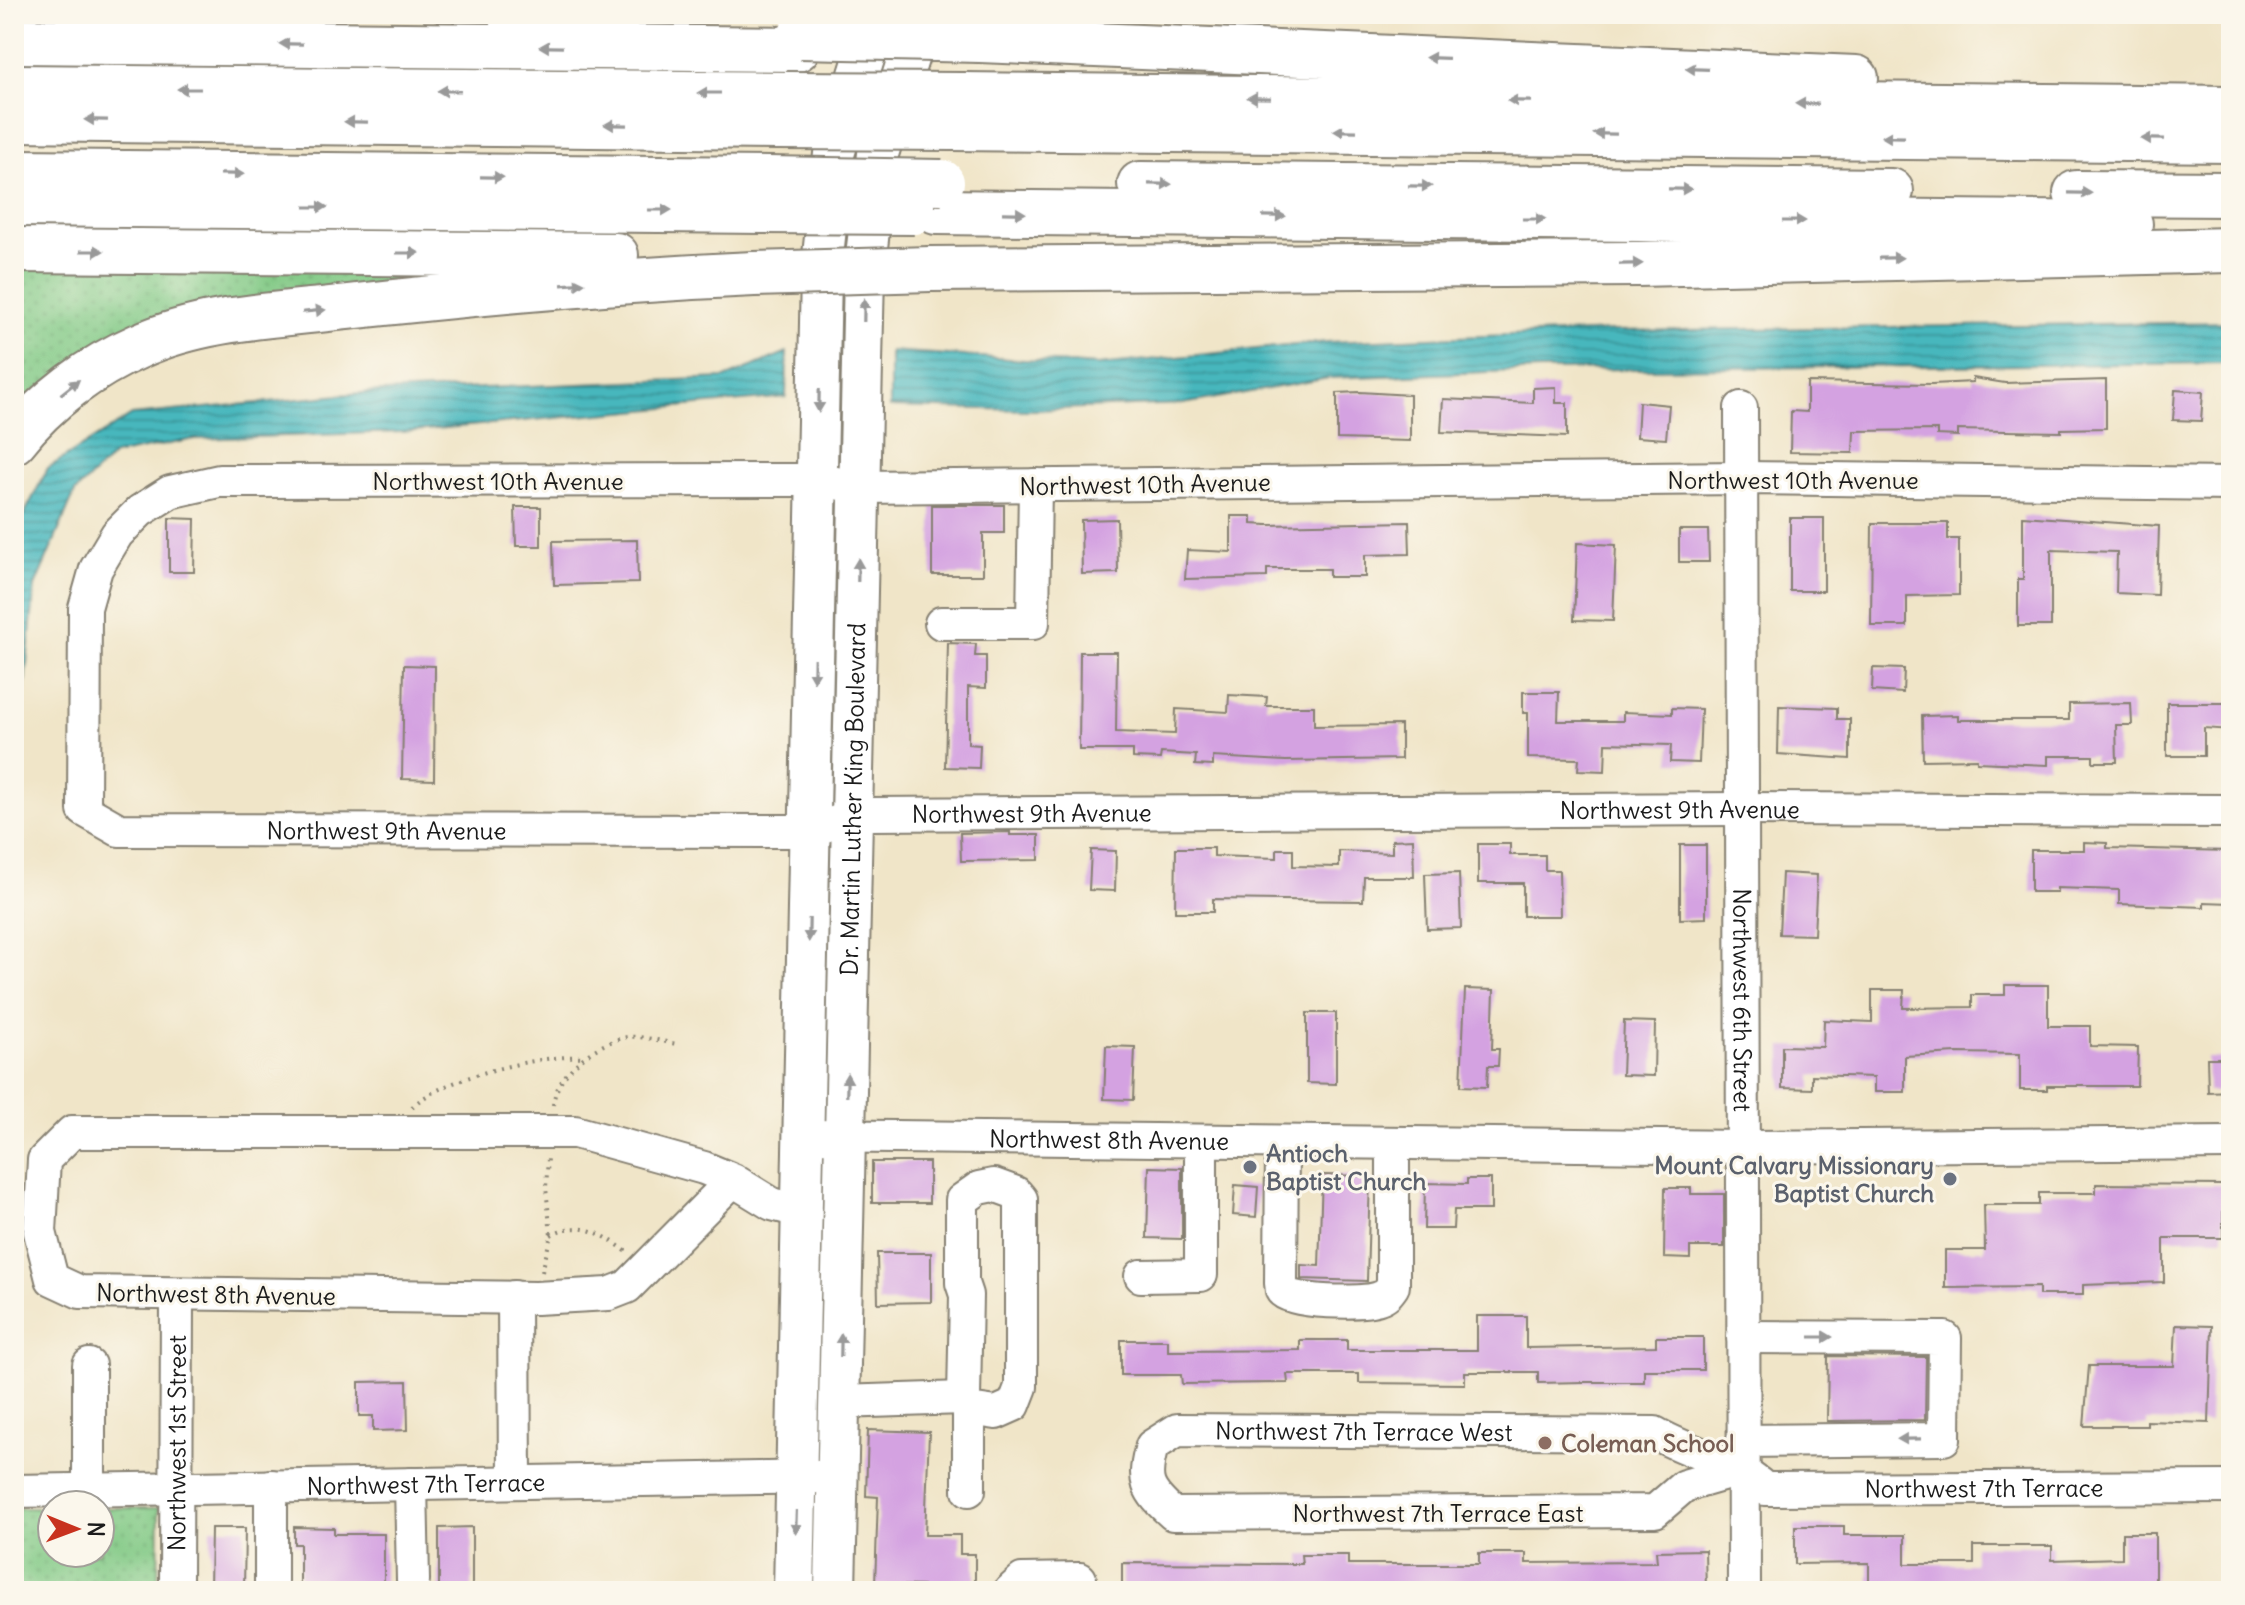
<svg xmlns="http://www.w3.org/2000/svg" width="2245" height="1605" viewBox="0 0 2245 1605" font-family="Delius,sans-serif">
<style>
.grass{fill:url(#grass-dots);stroke:#4e7250;stroke-width:2}
.water{fill:url(#water-rules);stroke:#326a6c;stroke-width:2}
.building{fill:#d4a2e1}
.lines{fill:none;stroke-linecap:round;stroke-linejoin:round}
.minor-casing{stroke:#868072;stroke-width:36}
.major-casing{stroke:#868072;stroke-width:44}
.highway-casing{stroke:#868072;stroke-width:48}
.path{stroke:#868072;stroke-width:4;stroke-dasharray:2 6;stroke-linecap:butt}
.minor{stroke:#fff;stroke-width:32}
.major{stroke:#fff;stroke-width:40}
.highway{stroke:#fff;stroke-width:44}
.highway-bridge-casing{stroke:#868072;stroke-width:48;stroke-linecap:butt}
.highway-bridge{stroke:#fff;stroke-width:44}
.oneway{fill:#999}
.worship-dot{fill:#6b7280;stroke:#fbf7ec;stroke-width:3}
.education-dot{fill:#8d6e63;stroke:#fbf7ec;stroke-width:3}
.labels{text-anchor:middle;dominant-baseline:central;stroke-width:6;stroke-linejoin:round;paint-order:stroke}
.street-label{font-size:24px;fill:#1c1c1c;stroke:#fbf7ec}
.worship-label{font-size:24px;font-weight:bold;fill:#5b616d;stroke:#fbf7ec;text-anchor:start}
.education-label{font-size:24px;font-weight:bold;fill:#785e54;stroke:#fbf7ec;text-anchor:start}
</style>
<defs>
<pattern id="grass-dots" width="8" height="8" patternUnits="userSpaceOnUse" patternTransform="scale(2)"><rect width="8" height="8" fill="#81c985"/><path d="M2 2h.1M6 6h.1" fill="none" stroke="#6fac72" stroke-width="1.8" stroke-linecap="round"/></pattern>
<pattern id="water-rules" width="6" height="5" patternUnits="userSpaceOnUse" patternTransform="scale(2)"><rect width="6" height="5" fill="#47b7bd"/><path d="M0 2.5h6" fill="none" stroke="#3a9499"/></pattern>
</defs>
<rect width="100%" height="100%" fill="#fbf7ec"/>
<filter id="ink" filterUnits="userSpaceOnUse"><feTurbulence type="fractalNoise" baseFrequency=".0125" numOctaves="2"/><feDisplacementMap in="SourceGraphic" scale="16" xChannelSelector="R" yChannelSelector="G"/><feConvolveMatrix kernelMatrix="1 2 1 2 8 2 1 2 1" color-interpolation-filters="sRGB"/></filter>
<filter id="wash" filterUnits="userSpaceOnUse"><feTurbulence type="fractalNoise" baseFrequency=".006" numOctaves="4" result="noise"/><feDisplacementMap in="SourceGraphic" scale="32" xChannelSelector="R" yChannelSelector="G"/><feGaussianBlur stdDeviation="1.8" result="paint"/><feColorMatrix in="noise" values="0 0 0 0 0 0 0 0 0 0 0 0 0 0 0 0 0 1.4 0 .05"/><feComposite in="paint" operator="in"/></filter>
<g filter="url(#wash)">
<rect width="100%" height="100%" fill="#f0e5c8"/>
<g class="grass">
<polygon points="14,14 347,14 347,20 14,25"/>
<polygon points="14,267 510,269 255,307 14,417"/>
<polygon points="14,1508 52,1508 52,1553 100,1553 100,1508 159,1508 158,1591 14,1591"/>
</g>
<g class="water">
<polygon points="2231,322 2231,363 1540,370 1329,378 1183,404 1032,410 890,407 890,351 1098,365 1326,342 1615,331"/>
<polygon points="787,352 786,397 402,432 194,439 114,455 75,492 35,586 19,739 14,1136 14,534 48,468 132,415 361,393 725,378"/>
</g>
<g id="blocks">
<g class="building">
<polygon points="1973,378 2005,383 2106,380 2106,428 2061,429 2061,432 1958,430 1958,436 1937,435 1937,430 1854,431 1853,453 1790,452 1791,411 1807,412 1807,382 1932,384 1973,382"/>
<polygon points="1556,387 1556,403 1567,403 1567,437 1441,432 1443,399 1533,403 1533,388"/>
<polygon points="2175,390 2203,392 2201,421 2173,420"/>
<polygon points="1360,392 1410,395 1410,441 1337,439 1337,393"/>
<polygon points="1639,402 1669,405 1666,439 1637,437"/>
<polygon points="932,505 1004,505 1004,533 983,533 983,575 932,575"/>
<polygon points="515,507 541,507 541,546 516,546"/>
<polygon points="1231,516 1252,516 1252,524 1267,525 1409,522 1410,554 1365,555 1365,577 1329,577 1329,569 1267,569 1267,577 1185,579 1187,550 1231,552"/>
<polygon points="2023,516 2159,526 2157,595 2116,593 2117,552 2051,550 2051,626 2018,626 2018,579 2023,579"/>
<polygon points="169,518 195,519 194,572 169,572"/>
<rect x="1790" y="518" width="34" height="73"/>
<polygon points="1117,519 1118,573 1082,574 1081,520"/>
<polygon points="1872,523 1948,523 1948,539 1959,539 1959,595 1907,596 1907,626 1871,626"/>
<polygon points="1679,530 1708,530 1709,562 1679,562"/>
<polygon points="637,540 638,583 554,585 553,541"/>
<polygon points="1577,543 1616,545 1613,621 1574,620"/>
<polygon points="948,643 976,644 975,656 986,656 986,688 968,687 968,744 980,745 979,768 945,767"/>
<polygon points="1080,652 1117,652 1116,732 1175,734 1176,709 1228,712 1229,695 1267,697 1266,706 1314,706 1314,726 1401,725 1401,759 1286,761 1213,757 1213,766 1195,765 1196,755 1161,753 1160,759 1133,758 1133,750 1079,750"/>
<polygon points="404,665 435,666 434,780 402,779"/>
<polygon points="1873,668 1904,669 1903,693 1872,691"/>
<polygon points="1523,692 1559,692 1558,721 1623,721 1623,712 1672,714 1672,708 1701,709 1699,763 1670,762 1671,745 1606,743 1605,771 1578,770 1579,759 1528,758 1528,713 1523,713"/>
<polygon points="2131,703 2132,725 2116,725 2117,762 2093,762 2093,756 2048,756 2048,765 1977,762 1977,759 1923,760 1922,716 1958,715 1958,720 2069,720 2069,704"/>
<polygon points="2167,703 2231,703 2231,730 2204,728 2204,756 2167,756"/>
<polygon points="1779,706 1837,708 1837,719 1850,719 1850,759 1778,754"/>
<polygon points="1010,832 1010,835 1039,835 1039,860 961,861 960,833"/>
<polygon points="1413,839 1414,877 1364,877 1363,901 1213,899 1213,912 1175,912 1176,848 1214,848 1214,856 1277,858 1277,849 1293,849 1293,866 1339,867 1339,851 1392,853 1392,840"/>
<polygon points="2084,842 2107,843 2107,848 2231,851 2231,903 2204,902 2204,907 2119,904 2119,890 2057,888 2057,892 2031,892 2031,850 2084,850"/>
<polygon points="1478,844 1510,844 1510,855 1545,855 1545,870 1559,870 1560,916 1523,916 1523,883 1478,883"/>
<polygon points="1680,845 1706,845 1706,918 1680,919"/>
<polygon points="1091,850 1116,851 1115,891 1089,890"/>
<polygon points="1459,873 1461,928 1427,929 1425,874"/>
<polygon points="1782,873 1817,875 1814,935 1779,934"/>
<polygon points="2005,985 2048,985 2048,1026 2090,1026 2090,1046 2138,1047 2137,1086 2047,1086 2047,1090 2020,1090 2020,1054 1957,1053 1905,1056 1905,1092 1874,1092 1874,1077 1812,1075 1812,1089 1782,1088 1782,1046 1823,1047 1824,1020 1872,1022 1872,990 1904,990 1903,1008 1972,1007 1972,995 2005,995"/>
<polygon points="1465,989 1494,990 1492,1049 1499,1049 1498,1066 1488,1066 1487,1087 1461,1086"/>
<polygon points="1307,1013 1336,1013 1336,1084 1307,1083"/>
<polygon points="1624,1021 1655,1022 1654,1076 1622,1075"/>
<polygon points="1106,1046 1135,1047 1133,1100 1104,1099"/>
<polygon points="2207,1058 2231,1058 2231,1091 2208,1092"/>
<rect x="872" y="1162" width="57" height="41"/>
<polygon points="1149,1167 1182,1168 1182,1239 1147,1238"/>
<polygon points="1322,1175 1370,1176 1367,1281 1301,1279 1301,1265 1319,1266"/>
<polygon points="1467,1179 1491,1179 1491,1210 1454,1210 1453,1229 1424,1229 1425,1183 1467,1184"/>
<polygon points="2096,1184 2223,1185 2223,1238 2164,1238 2164,1282 2083,1285 2083,1295 2039,1295 2039,1287 1945,1288 1945,1250 1985,1250 1984,1205 2039,1205 2039,1193 2096,1193"/>
<polygon points="1235,1185 1258,1187 1256,1217 1233,1215"/>
<polygon points="1665,1188 1691,1188 1691,1194 1724,1194 1724,1247 1690,1247 1690,1259 1664,1258"/>
<polygon points="877,1253 931,1253 931,1302 878,1303"/>
<polygon points="1477,1316 1526,1316 1526,1348 1656,1346 1656,1337 1703,1337 1703,1370 1644,1370 1644,1382 1584,1382 1538,1383 1538,1372 1465,1372 1465,1384 1359,1383 1359,1374 1287,1374 1288,1383 1182,1384 1181,1375 1121,1375 1121,1340 1168,1340 1168,1351 1300,1350 1300,1340 1347,1340 1347,1350 1477,1350"/>
<polygon points="2176,1325 2212,1326 2209,1423 2147,1421 2147,1426 2084,1426 2089,1366 2174,1366"/>
<polygon points="1828,1356 1926,1357 1925,1420 1827,1421"/>
<polygon points="407,1381 408,1430 373,1431 373,1416 359,1416 359,1382"/>
<polygon points="868,1430 929,1432 925,1535 960,1535 960,1554 975,1554 975,1587 875,1585 878,1497 866,1496"/>
<polygon points="1795,1526 1844,1526 1844,1535 1905,1535 1905,1564 1974,1564 1974,1546 2052,1546 2052,1560 2122,1558 2122,1533 2155,1533 2155,1591 1925,1591 1925,1584 1869,1584 1869,1563 1795,1564"/>
<polygon points="294,1527 334,1528 334,1534 384,1534 384,1591 300,1591 300,1544 294,1544"/>
<polygon points="472,1527 472,1591 439,1591 439,1528"/>
<polygon points="211,1528 245,1528 244,1591 210,1591"/>
<polygon points="1705,1550 1706,1591 1122,1591 1122,1563 1302,1564 1301,1555 1348,1555 1348,1564 1479,1564 1479,1553 1526,1553 1526,1563 1657,1562 1656,1551"/>
</g>
</g>
</g>
<g filter="url(#ink)">
<use href="#blocks" fill-opacity="0" stroke="#868072" stroke-width="2"/>
<g class="lines">
<defs>
<g id="minor">
<path id="s1" d="M1741 408 1744 1591"/>
<path id="s2" d="M2231 484 1743 478 860 487 818 480 219 481 170 492 140 511 117 534 96 569 85 608 84 810 119 830 811 831 853 816 870 814 1741 809 2231 811"/>
<polyline points="941,623 1033,623 1035,485"/>
<path id="s3" d="M805 1136 1743 1147 2231 1143"/>
<path d="M1282 1143 1281 1283 1282 1291C1291 1303 1364 1304 1379 1298 1386 1296 1389 1292 1393 1286V1144"/>
<polyline points="733,1180 627,1287 609,1294 536,1298 80,1292 52,1279 40,1232 44,1160 72,1132 575,1132 704,1168 733,1180 772,1204 804,1212"/>
<polygon points="994,1185 1016,1193 1021,1199 1021,1387 1014,1405 996,1413 969,1409 964,1398 966,1295 962,1283 962,1200 979,1188"/>
<polyline points="1141,1276 1201,1275 1201,1142"/>
<polyline points="514,1297 515,1482"/>
<polyline points="89,1365 89,1489"/>
<polyline points="839,1402 964,1398"/>
<polyline points="1743,1441 1944,1439 1945,1338 1743,1337"/>
<path id="s4" d="M1743 1469 1684 1486 1655 1511 1173 1514C1146 1490 1142 1481 1152 1446L1177 1430 1655 1433C1693 1455 1733 1460 1765 1489L2231 1487"/>
<polyline points="411,1484 413,1580"/>
<polyline points="271,1486 271,1589"/>
<polyline points="969,1490 969,1409"/>
<path id="s5" d="M14 1491 819 1477"/>
<path id="s6" d="M176 1591 177 1295"/>
<polyline points="1010,1591 1022,1580 1080,1579"/>
</g>
<g id="major">
<polyline points="794,1591 821,274 834,154 878,14"/>
<path id="s7" d="M835 1591 864 273 878 154 922 14"/>
</g>
<g id="highway">
<polyline points="510,14 590,21"/>
<polyline points="980,40 1856,78"/>
<polyline points="14,41 797,49"/>
<polyline points="14,87 787,94"/>
<polyline points="962,95 2231,108"/>
<polyline points="14,119 778,127"/>
<polyline points="953,128 2231,140"/>
<polyline points="14,172 768,179"/>
<polyline points="1140,184 1891,191"/>
<polyline points="2076,193 2231,194"/>
<polyline points="14,204 764,211"/>
<polyline points="936,212 2130,224"/>
<polyline points="14,250 616,255"/>
<polyline points="931,269 1638,264 2231,250"/>
<path d="M14 441C46 400 91 367 139 346 203 317 279 315 348 307 483 292 618 280 754 274"/>
</g>
</defs>
<use href="#minor" class="minor-casing"/>
<use href="#major" class="major-casing"/>
<use href="#highway" class="highway-casing"/>
<g class="path">
<path d="M553 1105C556 1073 595 1043 627 1037 641 1035 663 1042 677 1044"/>
<path d="M412 1107C441 1078 542 1054 583 1057"/>
<path d="M551 1235C578 1219 604 1234 627 1252"/>
<polyline points="542,1272 551,1235 546,1188 548,1158"/>
</g>
<use href="#minor" class="minor"/>
<use href="#major" class="major"/>
<use href="#highway" class="highway"/>
<defs>
<g id="highway-bridge">
<polyline points="800,36 980,40"/>
<polyline points="787,94 962,95"/>
<polyline points="778,127 953,128"/>
<polyline points="768,179 942,182"/>
<polyline points="764,211 914,212"/>
<polyline points="754,274 931,269"/>
</g>
</defs>
<use href="#highway-bridge" class="highway-bridge-casing"/>
<use href="#highway-bridge" class="highway-bridge"/>
</g>
<defs><path id="oneway-solid" d="M-6-.8H1V-3.2L6.5 0L1 3.2V.8H-6Z" transform="scale(2)"/></defs>
<g class="oneway">
<use href="#oneway-solid" transform="translate(291 44) rotate(-179)"/>
<use href="#oneway-solid" transform="translate(551 47) rotate(-179)"/>
<use href="#oneway-solid" transform="translate(1437 58) rotate(-178)"/>
<use href="#oneway-solid" transform="translate(1697 69) rotate(-178)"/>
<use href="#oneway-solid" transform="translate(189 89) rotate(-180)"/>
<use href="#oneway-solid" transform="translate(449 91) rotate(-180)"/>
<use href="#oneway-solid" transform="translate(709 93) rotate(-180)"/>
<use href="#oneway-solid" transform="translate(1259 98) rotate(-179)"/>
<use href="#oneway-solid" transform="translate(1519 101) rotate(-179)"/>
<use href="#oneway-solid" transform="translate(1807 104) rotate(-179)"/>
<use href="#oneway-solid" transform="translate(96 120) rotate(-179)"/>
<use href="#oneway-solid" transform="translate(356 122) rotate(-179)"/>
<use href="#oneway-solid" transform="translate(616 125) rotate(-179)"/>
<use href="#oneway-solid" transform="translate(1345 131) rotate(-179)"/>
<use href="#oneway-solid" transform="translate(1605 134) rotate(-179)"/>
<use href="#oneway-solid" transform="translate(1893 137) rotate(-179)"/>
<use href="#oneway-solid" transform="translate(2153 139) rotate(-179)"/>
<use href="#oneway-solid" transform="translate(232 174) rotate(1)"/>
<use href="#oneway-solid" transform="translate(492 177) rotate(1)"/>
<use href="#oneway-solid" transform="translate(1160 184) rotate(1)"/>
<use href="#oneway-solid" transform="translate(1420 186) rotate(1)"/>
<use href="#oneway-solid" transform="translate(1680 189) rotate(1)"/>
<use href="#oneway-solid" transform="translate(2080 193) rotate(1)"/>
<use href="#oneway-solid" transform="translate(316 207)"/>
<use href="#oneway-solid" transform="translate(660 210)"/>
<use href="#oneway-solid" transform="translate(1014 213) rotate(1)"/>
<use href="#oneway-solid" transform="translate(1274 216) rotate(1)"/>
<use href="#oneway-solid" transform="translate(1534 219)"/>
<use href="#oneway-solid" transform="translate(1794 221)"/>
<use href="#oneway-solid" transform="translate(92 251)"/>
<use href="#oneway-solid" transform="translate(408 253)"/>
<use href="#oneway-solid" transform="translate(1891 258) rotate(-1)"/>
<use href="#oneway-solid" transform="translate(1631 264) rotate(-1)"/>
<use href="#oneway-solid" transform="translate(573 284) rotate(-4)"/>
<use href="#oneway-solid" transform="translate(864 310) rotate(-89)"/>
<use href="#oneway-solid" transform="translate(314 311) rotate(-6)"/>
<use href="#oneway-solid" transform="translate(70 387) rotate(-38)"/>
<use href="#oneway-solid" transform="translate(819 401) rotate(91)"/>
<use href="#oneway-solid" transform="translate(858 570) rotate(-89)"/>
<use href="#oneway-solid" transform="translate(814 670) rotate(91)"/>
<use href="#oneway-solid" transform="translate(809 930) rotate(91)"/>
<use href="#oneway-solid" transform="translate(847 1085) rotate(-89)"/>
<use href="#oneway-solid" transform="translate(1821 1337)"/>
<use href="#oneway-solid" transform="translate(841 1345) rotate(-89)"/>
<use href="#oneway-solid" transform="translate(1909 1439) rotate(179)"/>
<use href="#oneway-solid" transform="translate(796 1522) rotate(92)"/>
</g>
</g>
<g class="worship-dot">
<circle cx="1250" cy="1167" r="8"/>
<circle cx="1950" cy="1179" r="8"/>
</g>
<circle class="education-dot" cx="1545" cy="1443" r="8"/>
<g class="labels">
<g class="street-label">
<text x="1793" y="480">Northwest 10th Avenue</text>
<text x="498" y="481">Northwest 10th Avenue</text>
<text transform="translate(1145 484) rotate(-1)">Northwest 10th Avenue</text>
<text stroke="none"><textPath href="#s7" startOffset="792">Dr. Martin Luther King Boulevard</textPath></text>
<text stroke="none"><textPath href="#s2" startOffset="4018">Northwest 9th Avenue</textPath></text>
<text stroke="none"><textPath href="#s2" startOffset="3370">Northwest 9th Avenue</textPath></text>
<text stroke="none"><textPath href="#s2" startOffset="2722">Northwest 9th Avenue</textPath></text>
<text stroke="none"><textPath href="#s1" startOffset="592">Northwest 6th Street</textPath></text>
<text stroke="none"><textPath href="#s3" startOffset="304">Northwest 8th Avenue</textPath></text>
<text transform="translate(216 1294) rotate(1)">Northwest 8th Avenue</text>
<text stroke="none"><textPath href="#s4" startOffset="876">Northwest 7th Terrace West</textPath></text>
<text stroke="none"><textPath href="#s6" startOffset="148">Northwest 1st Street</textPath></text>
<text stroke="none"><textPath href="#s5" startOffset="412">Northwest 7th Terrace</textPath></text>
<text stroke="none"><textPath href="#s4" startOffset="1510">Northwest 7th Terrace</textPath></text>
<text x="1438" y="1513">Northwest 7th Terrace East</text>
</g>
<g class="worship-label">
<text x="1266" y="1153">Antioch<tspan x="1266" dy="28">Baptist Church</tspan></text>
<text x="1934" y="1165" text-anchor="end">Mount Calvary Missionary<tspan x="1934" dy="28">Baptist Church</tspan></text>
</g>
<g class="education-label">
<text x="1561" y="1443">Coleman School</text>
</g>
</g>
<rect width="2245" height="1605" fill="none" stroke="#fbf7ec" stroke-width="48"/>
<g transform="translate(76 1529) rotate(91)"><circle r="38" fill="#fbf7ec" stroke="#a29f99" stroke-width="2"/>
<path d="M0-6L14 30L0 20L-14 30Z" fill="#c8321e"/>
<text y="-12" font-size="22" font-weight="bold" text-anchor="middle" fill="#1c1c1c">N</text>
</g>
</svg>
